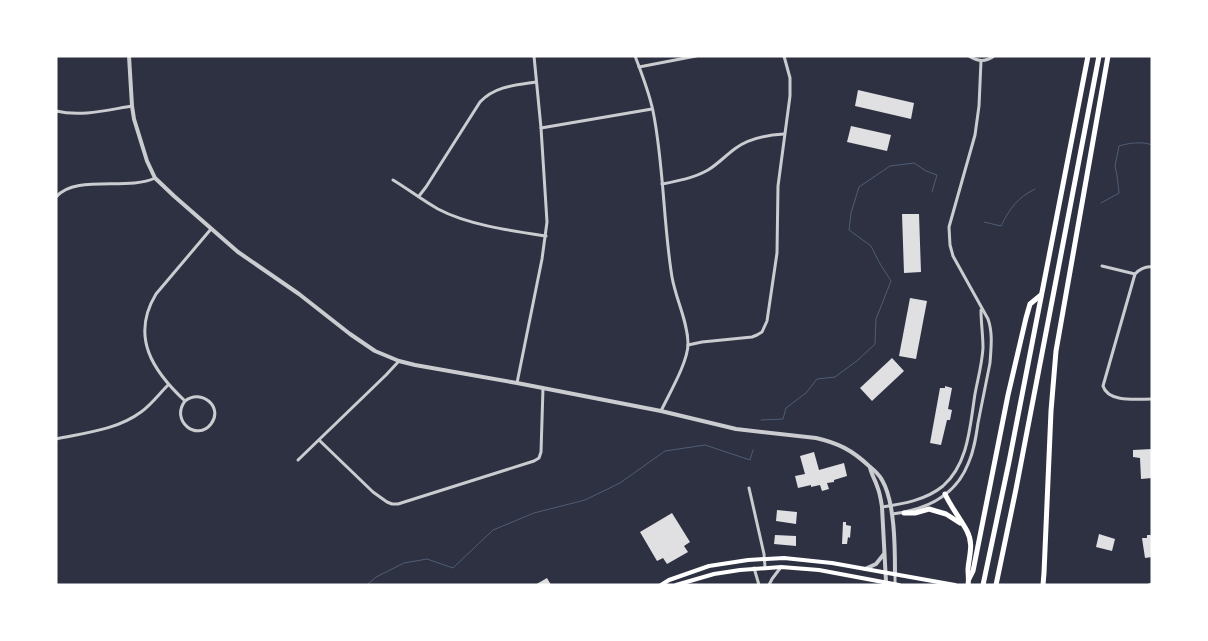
<svg xmlns="http://www.w3.org/2000/svg" width="1208" height="641" viewBox="0 0 1208 641" font-family="Cabin,sans-serif">
<style>
.lines{fill:none;stroke-linecap:round;stroke-linejoin:round}
.stream{stroke:#4f5d75;stroke-width:1}
.building{fill:#e0e0e3}
.minor{stroke:#caccd0;stroke-width:3}
.tertiary{stroke:#caccd0;stroke-width:4}
.secondary{stroke:#fff;stroke-width:4}
.motorway{stroke:#fff;stroke-width:5}
</style>
<rect width="100%" height="100%" fill="#2d3142"/>
<g class="lines">
<g class="stream">
<path d="M1101 203 1119 193 1117 175 1115 166 1119 146C1129 143 1142 141 1152 145"/>
<path d="M984 222 1001 226C1010 208 1017 198 1035 189"/>
<polyline points="761,420 783,419 786,408 806,393 817,379 835,377 858,360 875,344 876,319 891,281 879,262 871,246 849,230 851,213 859,187 890,166 914,163 926,171 937,175 932,192"/>
<polyline points="367,585 376,577 404,563 427,559 453,568 493,530 534,513 585,500 620,483 665,451 705,445 750,460 753,450"/>
</g>
</g>
<g class="building">
<polygon points="858,90 914,103 911,119 855,106"/>
<polygon points="851,126 891,135 887,151 847,142"/>
<polygon points="902,214 919,214 921,272 904,273"/>
<polygon points="910,298 927,301 916,359 899,356"/>
<polygon points="892,358 904,371 872,401 860,388"/>
<polygon points="945,386 952,388 948,409 952,410 950,420 947,420 941,445 930,443 940,388 945,388"/>
<polygon points="1152,449 1152,478 1141,479 1140,458 1133,457 1133,450"/>
<polygon points="814,452 819,470 844,463 847,476 834,480 834,482 827,483 829,489 822,491 820,485 811,487 811,485 798,488 795,476 805,474 800,456"/>
<polygon points="777,510 797,512 796,524 776,521"/>
<polygon points="672,513 690,542 684,546 688,552 667,564 663,558 657,561 640,532"/>
<polygon points="843,522 846,522 846,525 851,526 850,538 848,537 847,544 842,544"/>
<polygon points="1099,534 1115,539 1112,551 1096,547"/>
<polygon points="775,535 796,536 796,546 774,544"/>
<polygon points="1147,535 1151,535 1152,557 1145,558 1142,538 1147,538"/>
<polygon points="547,578 551,585 535,585"/>
</g>
<g class="lines">
<g class="minor">
<path d="M635 56C642 74 649 92 653 111 664 165 663 222 672 277 676 300 688 322 688 344 688 362 669 394 661 411"/>
<path d="M969 56C978 62 986 62 994 56"/>
<polyline points="639,67 696,56"/>
<path d="M56 111C81 117 107 110 132 106"/>
<polyline points="541,128 652,109"/>
<path d="M393 180C408 189 422 200 438 209 468 225 512 231 546 236"/>
<path d="M662 184C678 181 694 178 708 170 718 164 726 155 736 148 750 138 767 135 784 134"/>
<path d="M419 196 426 187 480 102C495 86 516 85 536 82"/>
<path d="M56 197C75 174 128 191 155 178"/>
<polyline points="1102,266 1135,274"/>
<path d="M1152 267C1145 266 1140 269 1135 274L1103 386C1108 403 1138 399 1152 399"/>
<polyline points="688,345 702,342 752,337 757,335 762,332 767,321 777,253 778,186 790,96 790,78 784,56"/>
<polyline points="517,383 542,259 547,222 541,128 534,56"/>
<path d="M185 401C170 421 197 442 211 424 224 407 201 388 185 401 153 371 130 337 156 294L211 229"/>
<path d="M56 439C84 433 117 430 141 412 151 405 159 394 168 385"/>
<polyline points="319,440 373,492 387,502 392,504 398,504 534,461 539,458 541,452 543,388"/>
<polyline points="298,460 386,375 399,361"/>
<polyline points="749,488 764,554 765,567"/>
<path d="M882 507C903 504 926 500 943 486 969 463 970 425 975 394 978 378 982 364 983 348 983 335 981 323 981 310"/>
<path d="M892 514C924 510 955 497 968 464 974 451 976 437 978 423 982 403 986 383 990 363 991 348 993 333 988 319L953 256 950 245 949 227 975 135 979 106 981 61"/>
<polyline points="754,568 759,585"/>
<polyline points="769,585 772,579 781,567"/>
<polyline points="895,585 895,574"/>
<polyline points="1149,585 1152,584"/>
</g>
<g class="tertiary">
<path d="M129 56 132 106 134 119 147 161 155 178 174 196 238 252 299 294 350 334 375 351 399 361 415 365 517 383 661 411 736 429 816 438C838 443 852 450 869 466 874 470 879 474 882 480 895 502 895 548 895 574"/>
<path d="M870 467C871 474 875 479 877 486 880 493 881 500 882 507L886 582"/>
<polyline points="865,569 876,564 884,554"/>
</g>
<g class="secondary">
<polyline points="661,585 669,580 709,566 748,560 784,558 832,563 955,585"/>
<polyline points="676,585 714,574 740,570 781,567 819,570 899,585"/>
</g>
<g class="motorway">
<path d="M945 494C951 507 960 518 967 531 974 544 969 556 968 569 968 575 969 579 968 585"/>
<polyline points="904,513 915,513 929,509 946,514 960,523"/>
<polyline points="969,579 973,571 1008,395 1026,318 1030,304 1041,295"/>
<polyline points="983,585 1009,462 1088,56"/>
<polyline points="996,585 1016,489 1099,56"/>
<polyline points="1043,585 1044,573 1051,411 1056,351 1108,56"/>
</g>
</g>
<rect width="1208" height="641" fill="none" stroke="#ffffff" stroke-width="115"/>
</svg>
